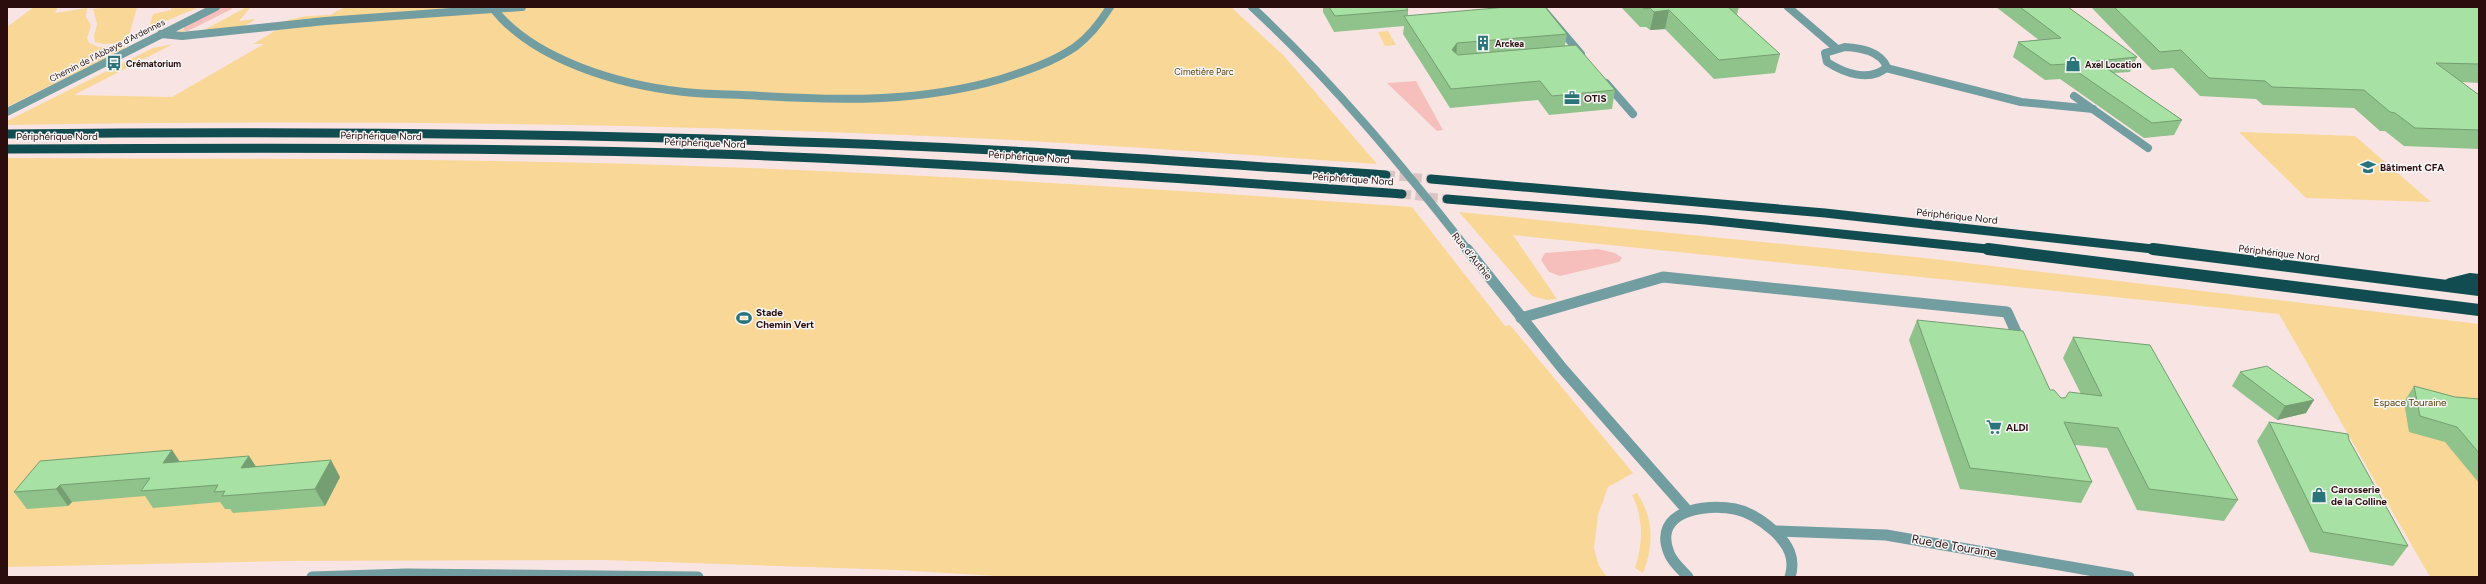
<svg xmlns="http://www.w3.org/2000/svg" width="2486" height="584" viewBox="0 0 2486 584" font-family="Figtree,sans-serif">
<style>
.green{fill:#f9d797}
.water{fill:#f7bfbb}
.lines{fill:none;stroke-linecap:round;stroke-linejoin:round}
.stream{stroke:#f7bfbb;stroke-width:6}
.trunk-tunnel{stroke:#d9c5c3;stroke-width:9;stroke-dasharray:9 4.5;stroke-linecap:butt}
.service-far1{stroke:#729da1;stroke-width:8}
.service{stroke:#729da1;stroke-width:11}
.minor{stroke:#729da1;stroke-width:8}
.tertiary-far1{stroke:#729da1;stroke-width:8}
.tertiary{stroke:#729da1;stroke-width:11}
.trunk-far1{stroke:#114c50;stroke-width:9}
.trunk{stroke:#114c50;stroke-width:12}
.wall{fill:#90c28c}
.shaded-wall{fill:#759e72}
.building{fill:#a7e1a3;stroke:#759e72}
.labels{text-anchor:middle;dominant-baseline:central;stroke-width:3;stroke-linejoin:round;paint-order:stroke}
.far-poi-label{font-size:9px;font-weight:bold;fill:#2c0d0d;stroke:#f7f7f7;text-anchor:start}
.far-street-label{font-size:9px;fill:#2c0d0d;stroke:#f7f7f7}
.far-park-label{font-size:9px;fill:#553c00;stroke:#f7f7f7}
.poi-label{font-size:10px;font-weight:bold;fill:#2c0d0d;stroke:#f7f7f7;text-anchor:start}
.street-label{font-size:10px;fill:#2c0d0d;stroke:#f7f7f7}
.park-label{font-size:10px;fill:#553c00;stroke:#f7f7f7}
.near-street-label{font-size:12px;fill:#2c0d0d;stroke:#f7f7f7}
</style>
<rect width="100%" height="100%" fill="#f8e5e3"/>
<g class="green">
<polygon points="34,7 58,7 55,13 87,8 86,17 91,26 87,38 89,43 98,47 125,46 124,49 7,107 7,27"/>
<polygon points="106,7 137,7 127,43 103,44 95,42 94,36 97,24 93,9"/>
<polygon points="171,7 199,7 149,28 153,14 171,10"/>
<polygon points="223,7 235,7 182,32 178,32"/>
<path d="M345 7H1231L1284 56 1377 164C1219 153 1061 141 903 135 604 122 306 120 7 125V121L153 48 173 44 74 95 172 97 264 44H253L278 29 288 20 306 16 330 15Z"/>
<path d="M245 8H250L239 21 255 19C244 31 219 28 204 30Z"/>
<polygon points="1388,31 1396,45 1385,46 1378,32"/>
<polygon points="2239,132 2355,136 2431,202 2306,198"/>
<path d="M7 158C217 159 426 158 636 164 895 172 1154 188 1412 207L1505 326 1510 325 1633 473 1608 487 1598 515 1594 548 1599 566 1607 577H1012L896 570 604 560 285 561 7 567Z"/>
<polygon points="1459,212 1925,258 2479,324 2479,577 2430,577 2279,314 1513,235 1557,299 1547,300 1532,296"/>
<path d="M1637 493C1654 518 1654 546 1643 573L1635 568C1643 543 1644 519 1632 495Z"/>
</g>
<g class="water">
<polygon points="1416,81 1443,130 1437,131 1387,83"/>
<polygon points="1598,249 1615,253 1622,258 1619,262 1560,276 1549,272 1541,260 1545,253"/>
</g>
<g class="lines">
<polyline class="stream" points="187,28 229,7"/>
<g class="trunk-tunnel">
<polyline points="1386,175 1431,179"/>
<polyline points="1402,194 1447,199"/>
</g>
<g class="service-far1">
<path d="M492 7C532 60 620 85 684 92 710 95 735 94 761 96 843 101 922 102 1001 79 1026 71 1053 62 1075 47 1090 36 1100 23 1110 7"/>
<polyline points="1541,7 1581,54"/>
<polyline points="161,34 182,36 325,21 522,7"/>
<polyline points="1886,68 2021,102 2093,109"/>
<polyline points="1606,83 1633,114"/>
<polyline points="2074,96 2148,148"/>
</g>
<polyline class="service" points="1521,318 1663,277 2007,312 2021,343"/>
<g class="minor">
<polyline points="1788,7 1836,48"/>
<path d="M1845 47C1861 48 1880 51 1887 67 1870 83 1844 73 1827 62L1825 53Z"/>
<polyline points="7,112 216,7"/>
</g>
<path class="tertiary-far1" d="M1252 7C1332 81 1401 164 1468 250"/>
<g class="tertiary">
<polyline points="1467,249 1562,368 1686,509"/>
<polyline points="1777,531 1886,535 2129,577"/>
<polyline points="312,577 406,574 698,577"/>
<path d="M1688 577C1682 570 1672 562 1669 553 1652 511 1705 503 1735 509 1750 512 1763 521 1774 531 1788 544 1796 558 1790 577"/>
</g>
<g class="trunk-far1">
<path d="M7 134C282 131 557 133 832 143 1017 149 1202 163 1386 175"/>
<path d="M7 149C243 148 479 147 716 154 945 162 1173 178 1402 194"/>
<polyline points="1431,179 1825,213 2162,250"/>
<polyline points="1447,199 1706,220 1997,250"/>
</g>
<g class="trunk">
<polyline points="1988,249 2479,310"/>
<polyline points="2153,249 2479,290"/>
<polyline points="2450,284 2470,279 2479,280"/>
</g>
</g>
<g class="wall">
<polygon points="1323,7 1406,7 1408,10 1408,16 1567,34 1565,45 1615,90 1612,109 1549,115 1538,100 1450,108 1403,34 1404,26 1334,32 1323,12"/>
<polygon points="1622,7 1739,7 1737,15 1780,54 1775,73 1714,79 1665,29 1650,30 1646,27 1640,27 1622,8"/>
<polygon points="1996,7 2068,7 2137,57 2130,72 2114,73 2182,120 2174,135 2144,138 2060,79 2045,80 2013,57 2018,42 2039,40"/>
<polygon points="2091,7 2479,7 2479,83 2461,82 2479,95 2479,149 2404,146 2385,131 2380,131 2354,108 2263,105 2256,99 2200,96 2173,68 2152,70"/>
<polygon points="1917,320 2050,390 2061,398 2081,394 2063,358 2073,337 2238,500 2224,521 2137,510 2107,448 2075,445 2092,482 2081,503 1960,489 1909,340"/>
<polygon points="2240,372 2306,413 2277,420 2232,386"/>
<polygon points="2414,386 2455,397 2479,399 2479,483 2445,442 2409,432 2404,402"/>
<polygon points="2269,422 2349,440 2408,546 2393,566 2310,552 2257,441"/>
<polygon points="172,450 180,462 249,456 256,467 340,477 325,506 233,513 230,509 225,509 220,502 153,508 145,496 72,502 68,506 27,509 14,492"/>
</g>
<g class="shaded-wall">
<polygon points="1669,10 1665,29 1650,30 1654,12"/>
<polygon points="1457,43 1456,61 1452,50"/>
<polygon points="2314,400 2306,413 2277,420 2285,406"/>
<polygon points="172,450 183,467 163,463"/>
<polygon points="249,456 260,473 241,468"/>
<polygon points="331,460 340,477 325,506 315,489"/>
<polygon points="60,485 72,502 68,506 56,489"/>
</g>
<g class="building">
<polygon points="1329,7 1406,7 1408,10 1335,16"/>
<polygon points="1507,7 1545,7 1567,34 1457,43 1452,50 1458,55 1576,45 1615,90 1552,96 1540,81 1451,89 1404,16"/>
<polygon points="1642,7 1728,7 1780,54 1719,60 1669,10 1654,12 1650,8 1644,9"/>
<polygon points="2020,7 2068,7 2137,57 2096,61 2182,120 2152,123 2066,64 2051,65 2018,42 2061,38"/>
<polygon points="2114,7 2479,7 2479,64 2436,63 2479,95 2479,130 2415,128 2395,113 2390,112 2364,90 2272,87 2265,81 2209,78 2181,50 2160,52"/>
<polygon points="1917,320 2023,331 2050,390 2054,390 2061,398 2065,398 2069,392 2102,396 2073,337 2150,345 2238,500 2149,489 2118,428 2064,422 2092,482 1970,468"/>
<polygon points="2267,366 2314,400 2285,406 2240,372"/>
<polygon points="2414,386 2455,397 2479,399 2479,453 2457,427 2420,416"/>
<polygon points="2269,422 2348,434 2349,440 2408,546 2323,532"/>
<polygon points="172,450 163,463 249,456 241,468 331,460 315,489 222,496 225,491 214,492 218,485 141,491 150,478 60,485 56,489 14,492 40,461"/>
</g>
<defs>
<symbol id="building-bare" viewBox="-9 -9 18 18"><path d="M-4-6H4V6H1V3H-1V6H-4ZM-2.5-4.3h1.7v1.8h-1.7ZM.8-4.3h1.7v1.8H.8ZM-2.5-1h1.7V.8h-1.7ZM.8-1h1.7V.8H.8Z" fill="#2a747a" stroke="#f7f7f7" stroke-width="2.5" paint-order="stroke"/></symbol>
<symbol id="bus-bare" viewBox="-9 -9 18 18"><path d="M-5-6H5V4H4V6H2V4H-2V6H-4V4H-5ZM-3.5-4V0h7V-4ZM-3.5 1.2v1.5H-2V1.2ZM2 1.2v1.5H3.5V1.2Z" fill="#2a747a" stroke="#f7f7f7" stroke-width="2.5" paint-order="stroke"/></symbol>
<symbol id="shop-bare" viewBox="-9 -9 18 18"><path d="M-5-2.5h2.3a2.7 3.5 0 0 1 5.4 0H5L5.5 6h-11ZM-1.5-2.5h3a1.5 2.3 0 0 0-3 0Z" fill="#2a747a" stroke="#f7f7f7" stroke-width="2.5" paint-order="stroke"/></symbol>
<symbol id="office-bare" viewBox="-9 -9 18 18"><path d="M-6-3h4V-5.5h4V-3h4V5H-6ZM-1-4.5V-3h2v-1.5ZM-6 0V1H6V0Z" fill="#2a747a" stroke="#f7f7f7" stroke-width="2.5" paint-order="stroke"/></symbol>
<symbol id="university-bare" viewBox="-9 -9 18 18"><path d="M0-5L7-2L0 1L-7-2ZM-4 1L0 2.5L4 1V4Q0 6-4 4Z" fill="#2a747a" stroke="#f7f7f7" stroke-width="2.5" paint-order="stroke"/></symbol>
<symbol id="stadium-bare" viewBox="-9 -9 18 18"><path d="M0-5a6.5 5 0 1 0 0 10a6.5 5 0 1 0 0-10ZM-3.5-1.8h7v3.6h-7Z" fill="#2a747a" stroke="#f7f7f7" stroke-width="2.5" paint-order="stroke"/></symbol>
<symbol id="supermarket-bare" viewBox="-9 -9 18 18"><path d="M-6-5.5h2.5l.6 2H6L4.5 2H-2.5L-4.4-4H-6ZM-1.5 3.2a1.3 1.3 0 1 0 .1 0ZM3 3.2a1.3 1.3 0 1 0 .1 0Z" fill="#2a747a" stroke="#f7f7f7" stroke-width="2.5" paint-order="stroke"/></symbol>
</defs>
<g fill-rule="evenodd">
<use href="#building-bare" x="1472" y="32" width="22" height="22"/>
<use href="#bus-bare" x="103" y="52" width="22" height="22"/>
<use href="#shop-bare" x="2062" y="53" width="22" height="22"/>
<use href="#office-bare" x="1561" y="87" width="22" height="22"/>
<use href="#university-bare" x="2357" y="156" width="22" height="22"/>
<use href="#stadium-bare" x="733" y="307" width="22" height="22"/>
<use href="#supermarket-bare" x="1983" y="416" width="22" height="22"/>
<use href="#shop-bare" x="2308" y="484" width="22" height="22"/>
</g>
<g class="labels">
<g class="far-poi-label">
<text x="1495" y="43">Arckea</text>
<text x="126" y="63">Crématorium</text>
<text x="2085" y="64">Axel Location</text>
</g>
<g class="far-street-label">
<text transform="translate(107 50) rotate(-27)">Chemin de l'Abbaye d'Ardennes</text>
</g>
<g class="far-park-label">
<text x="1204" y="71">Cimetière Parc</text>
</g>
<g class="poi-label">
<text x="1584" y="98">OTIS</text>
<text x="2380" y="167">Bâtiment CFA</text>
<text x="756" y="312">Stade<tspan x="756" dy="12">Chemin Vert</tspan></text>
<text x="2006" y="427">ALDI</text>
<text x="2331" y="489">Carosserie<tspan x="2331" dy="12">de la Colline</tspan></text>
</g>
<g class="street-label">
<text x="57" y="136">Périphérique Nord</text>
<text transform="translate(381 136) rotate(1)">Périphérique Nord</text>
<text transform="translate(705 143) rotate(2)">Périphérique Nord</text>
<text transform="translate(1029 157) rotate(4)">Périphérique Nord</text>
<text transform="translate(1353 179) rotate(4)">Périphérique Nord</text>
<text transform="translate(1957 216) rotate(6)">Périphérique Nord</text>
<text transform="translate(2279 253) rotate(7)">Périphérique Nord</text>
<text transform="translate(1472 256) rotate(51)">Rue d'Authie</text>
</g>
<g class="park-label">
<text x="2410" y="402">Espace Touraine</text>
</g>
<g class="near-street-label">
<text transform="translate(1954 546) rotate(10)">Rue de Touraine</text>
</g>
</g>
<rect width="2486" height="584" fill="none" stroke="#2c0d0d" stroke-width="16"/>
</svg>
